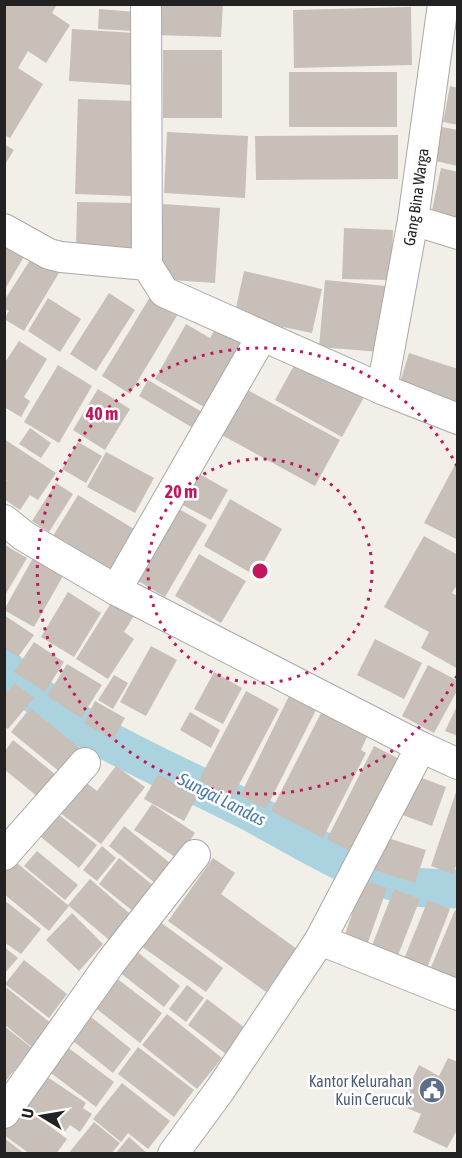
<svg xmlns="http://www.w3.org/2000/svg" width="462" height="1158" viewBox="0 0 462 1158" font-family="'Asap Condensed',sans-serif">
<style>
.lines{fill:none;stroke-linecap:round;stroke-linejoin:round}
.canal{stroke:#aad3df;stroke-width:39}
.building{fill:#c7bfb8}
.street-casing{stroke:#a9a9a9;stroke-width:32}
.street{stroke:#fff;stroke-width:30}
.ring{fill:none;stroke:#c2185b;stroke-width:3;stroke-dasharray:3 6}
.labels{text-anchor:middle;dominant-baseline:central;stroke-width:5;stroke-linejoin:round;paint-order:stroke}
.street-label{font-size:16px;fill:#222;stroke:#fff}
.service-label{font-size:16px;fill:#4e5e75;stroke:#fff;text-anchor:end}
.water-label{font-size:18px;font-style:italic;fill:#4a7aab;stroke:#fff}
.centre{fill:#c2185b;stroke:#fff;stroke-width:3}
.ring-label{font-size:18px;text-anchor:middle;font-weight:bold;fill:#c2185b;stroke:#fff;stroke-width:5;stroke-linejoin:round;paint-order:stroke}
</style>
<rect width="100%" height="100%" fill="#f2efe9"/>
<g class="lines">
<path class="canal" d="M4 668C73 733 161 766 243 808 298 836 354 876 417 887 430 889 444 888 458 889"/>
</g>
<g class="building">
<polygon points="4,4 57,4 52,13 70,25 46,63 28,51 18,68 43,84 10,138 4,135"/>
<polygon points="155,4 223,4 221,37 154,35"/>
<polygon points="411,7 412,65 294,68 293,10"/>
<polygon points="99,9 135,12 134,31 98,29"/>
<polygon points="72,29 134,33 131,85 69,81"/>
<rect x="163" y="50" width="59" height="68"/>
<rect x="289" y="72" width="108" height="55"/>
<polygon points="450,86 458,88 458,125 443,122"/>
<polygon points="78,99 134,101 131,196 75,194"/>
<polygon points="442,127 458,130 458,166 435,161"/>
<polygon points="167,132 248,136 245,198 164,193"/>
<polygon points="398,135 398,179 256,180 255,136"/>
<polygon points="4,144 14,150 4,166"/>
<polygon points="441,168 458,172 458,221 431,215"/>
<polygon points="77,202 134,203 133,248 76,247"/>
<polygon points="163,204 220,208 215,283 157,279"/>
<polygon points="344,228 393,230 391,280 342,279"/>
<polygon points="5,243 25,255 5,289"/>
<polygon points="32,257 59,273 24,331 4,319 9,311 4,309 4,301"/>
<polygon points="244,271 322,289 312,333 234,317"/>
<polygon points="325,280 386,286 380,352 319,347"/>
<polygon points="109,293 135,310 96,371 70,354"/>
<polygon points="150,297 178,314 130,394 102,376"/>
<polygon points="48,298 81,319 60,352 28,331"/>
<polygon points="186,324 210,338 218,324 243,339 204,407 155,379"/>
<polygon points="19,341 47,359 24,397 30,401 21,417 4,407 4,364"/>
<polygon points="409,353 458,369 458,407 398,389"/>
<polygon points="297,360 364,397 342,437 275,400"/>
<polygon points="58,365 92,386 59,443 24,422"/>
<polygon points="148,380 202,412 193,428 139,396"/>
<polygon points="242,387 340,440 315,486 218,433"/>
<polygon points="98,389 130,409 105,450 73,430"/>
<polygon points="30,428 51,443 41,458 19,444"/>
<polygon points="4,439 56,473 38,500 30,495 20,510 4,499 4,484 7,480 4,479"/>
<polygon points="78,442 102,456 86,483 62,469"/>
<polygon points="106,452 154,478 135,513 87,487"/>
<polygon points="458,459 458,540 424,523"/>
<polygon points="194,471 228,490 211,520 177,502"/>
<polygon points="56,483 73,494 49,532 32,521"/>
<polygon points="78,495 134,529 109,571 53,536"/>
<polygon points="230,499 282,529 256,576 204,546"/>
<polygon points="172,505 207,525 165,597 130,576"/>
<polygon points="424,536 458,555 458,583 452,593 458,596 458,669 421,648 429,632 384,607"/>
<polygon points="5,545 27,558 4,597 4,547"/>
<polygon points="199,554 246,581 221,623 175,596"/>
<polygon points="33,558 63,576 34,627 4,610"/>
<polygon points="68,592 101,613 74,657 41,637"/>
<polygon points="116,595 138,609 124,632 134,639 108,679 76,659"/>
<polygon points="4,615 34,635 18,657 4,648"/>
<polygon points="375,639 422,663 404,699 357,675"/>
<polygon points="34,642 64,662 45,692 14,672"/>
<polygon points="151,646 177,660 146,716 120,702"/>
<polygon points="67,664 102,685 81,718 47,696"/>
<polygon points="428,665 458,681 458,689 434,733 402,716"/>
<polygon points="214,672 242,688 223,724 194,709"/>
<polygon points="114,675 128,683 113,709 98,700"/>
<polygon points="15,683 34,698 8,729 4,726 4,695"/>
<polygon points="246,691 279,709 232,798 199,780"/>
<polygon points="290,694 317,708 266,809 240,796"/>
<polygon points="95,701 125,718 113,740 84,723"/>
<polygon points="458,704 458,736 445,731"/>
<polygon points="30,708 86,753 66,777 11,732"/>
<polygon points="190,712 220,730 211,748 180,730"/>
<polygon points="321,713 367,737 361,750 366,753 323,838 271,811"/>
<polygon points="13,740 61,779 43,801 5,770 5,751"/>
<polygon points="374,746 407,763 359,856 327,839"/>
<polygon points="116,766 145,787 101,844 55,809 79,777 97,791"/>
<polygon points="158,774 197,797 184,821 144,799"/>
<polygon points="414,775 446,787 432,826 400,814"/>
<polygon points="457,789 458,860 453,874 431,866"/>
<polygon points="152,804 195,833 178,859 134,830"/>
<polygon points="53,810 97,845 79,868 36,833"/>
<polygon points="124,826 175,867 160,887 109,846"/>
<polygon points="378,835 426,850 415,883 368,868"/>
<polygon points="102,846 116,858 97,881 83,870"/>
<polygon points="37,851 78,885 65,900 24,866"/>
<polygon points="119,858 159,890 139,916 99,884"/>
<polygon points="213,858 235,873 221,894 297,949 266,992 168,921"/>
<polygon points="12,859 69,906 49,931 4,894 4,869"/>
<polygon points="90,879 136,919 115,945 68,905"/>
<polygon points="364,880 387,888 367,945 344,937"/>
<polygon points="394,889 420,899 397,958 371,948"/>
<polygon points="4,900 41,929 21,954 4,942"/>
<polygon points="428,900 450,909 427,968 404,959"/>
<polygon points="455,910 458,912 458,984 429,972"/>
<polygon points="72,913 103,944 79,971 46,940"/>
<polygon points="152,916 223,968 206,992 134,941"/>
<polygon points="4,947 18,958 4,974"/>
<polygon points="131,947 180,986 164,1007 114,968"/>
<polygon points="24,960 67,994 49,1018 5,984"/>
<polygon points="111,974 162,1013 140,1043 88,1002"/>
<polygon points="187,985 204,998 186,1022 169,1009"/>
<polygon points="7,988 52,1024 33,1048 4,1024 4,991"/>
<polygon points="207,999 245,1028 226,1054 188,1025"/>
<polygon points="86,1013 131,1049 113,1073 68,1037"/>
<polygon points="167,1014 222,1058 197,1089 142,1045"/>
<polygon points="4,1026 32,1048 4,1083"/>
<polygon points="62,1043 114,1082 96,1107 43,1067"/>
<polygon points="138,1047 194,1090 174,1117 118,1074"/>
<polygon points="448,1058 458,1062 458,1133 456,1132 447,1148 413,1132 421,1114 400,1105 419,1065 439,1076"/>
<polygon points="43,1074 86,1103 83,1108 92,1114 80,1132 70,1125 64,1133 22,1103"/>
<polygon points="122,1083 170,1121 148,1149 128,1133 121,1142 93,1119"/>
<polygon points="20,1104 67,1139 56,1154 30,1154 4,1135 4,1125"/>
<polygon points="94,1122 120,1143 111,1154 68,1154"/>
<polygon points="129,1137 148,1154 115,1154"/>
<polygon points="4,1138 25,1154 4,1154"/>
</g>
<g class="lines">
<defs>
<g id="street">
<polyline points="146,4 147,265"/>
<polyline points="413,220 458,234"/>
<polyline points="4,229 49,254 61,257 147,265 164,292 382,389 458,419"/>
<path id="s1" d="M382 389 413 220 443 4"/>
<polyline points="4,520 24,536 116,590 421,747 458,764"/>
<polyline points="116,590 262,336"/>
<polyline points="4,855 85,763"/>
<polyline points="320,940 458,995"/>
<polyline points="4,1113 111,962 195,855"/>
<polyline points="173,1154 220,1090 320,940 421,747"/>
</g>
</defs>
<use href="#street" class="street-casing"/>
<use href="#street" class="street"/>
</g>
<g class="ring">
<circle cx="260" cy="571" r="112"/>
<path d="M457 676A223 223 0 1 1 457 466"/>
</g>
<defs>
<symbol id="civic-disc" viewBox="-11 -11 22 22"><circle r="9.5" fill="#5c6f8a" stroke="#fff"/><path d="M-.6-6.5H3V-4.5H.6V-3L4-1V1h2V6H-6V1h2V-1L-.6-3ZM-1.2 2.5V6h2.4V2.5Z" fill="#fff"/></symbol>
</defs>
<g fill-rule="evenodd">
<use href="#civic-disc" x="417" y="1075" width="30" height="30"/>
</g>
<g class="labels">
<g class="street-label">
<text stroke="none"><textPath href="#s1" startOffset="195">Gang Bina Warga</textPath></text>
</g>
<g class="service-label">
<text x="412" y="1081">Kantor Kelurahan<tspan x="412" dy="18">Kuin Cerucuk</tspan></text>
</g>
<g class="water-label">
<text transform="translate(222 799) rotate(27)">Sungai Landas</text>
</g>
</g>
<circle cx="260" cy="571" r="9" class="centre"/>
<g class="ring-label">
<text x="102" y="420">40 m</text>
<text x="181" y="498">20 m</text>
</g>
<rect width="462" height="1158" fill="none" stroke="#222222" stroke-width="12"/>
<g transform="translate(42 1116) rotate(281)" stroke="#ffffff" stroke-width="4.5" paint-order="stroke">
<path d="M0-4.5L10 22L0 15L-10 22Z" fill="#222222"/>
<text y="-9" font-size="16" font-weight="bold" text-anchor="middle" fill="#222222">U</text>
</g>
</svg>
